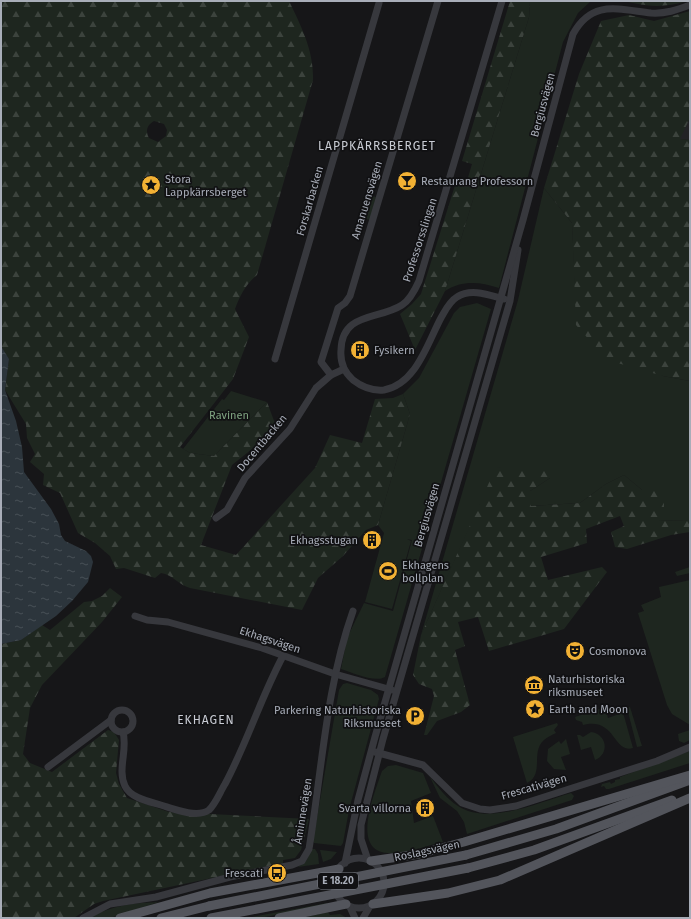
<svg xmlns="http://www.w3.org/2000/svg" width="691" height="919" viewBox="0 0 691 919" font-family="'Fira Sans',sans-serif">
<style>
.built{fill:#222225}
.green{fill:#1e261f}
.forest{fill:url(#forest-firs);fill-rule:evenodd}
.water{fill:url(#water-ripples)}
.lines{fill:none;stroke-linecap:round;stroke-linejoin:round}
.minor{stroke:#37383d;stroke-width:7}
.major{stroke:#53555c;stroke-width:9}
.major-bridge{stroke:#53555c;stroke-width:9}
.labels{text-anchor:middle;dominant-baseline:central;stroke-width:3.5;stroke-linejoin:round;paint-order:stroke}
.shield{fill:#111113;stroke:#7b7e86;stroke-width:1}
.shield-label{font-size:10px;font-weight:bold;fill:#a8adb8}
.street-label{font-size:11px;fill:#a8adb8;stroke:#111113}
.poi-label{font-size:11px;fill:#a8adb8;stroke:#111113;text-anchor:start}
.park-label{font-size:11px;fill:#7fa381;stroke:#111113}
.neighbourhood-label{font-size:12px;letter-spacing:1px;fill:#c9ccd4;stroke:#111113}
</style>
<defs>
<pattern id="forest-firs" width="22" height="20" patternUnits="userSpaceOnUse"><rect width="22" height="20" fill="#1e261f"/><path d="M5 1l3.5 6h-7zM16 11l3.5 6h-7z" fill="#3c433d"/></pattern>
<pattern id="water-ripples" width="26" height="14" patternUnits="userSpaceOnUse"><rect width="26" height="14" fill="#2c353c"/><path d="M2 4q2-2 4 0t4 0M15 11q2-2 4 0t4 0" fill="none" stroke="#485056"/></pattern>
</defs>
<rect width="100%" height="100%" fill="#161618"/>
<polygon class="built" points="690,118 690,140 679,139"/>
<g class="green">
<path d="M530 1 590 2 578 13 563 42 499 288C479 282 463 280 445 291L529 17Z"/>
<polygon points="544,188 572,223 577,325 663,376 690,381 690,520 659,521 642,490 624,475 606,484 580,503 530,506 530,491 550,478 497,467 421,635 518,300"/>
<polygon points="365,194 376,197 370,220 358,217"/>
<path d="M477 303 491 309 385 677C375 683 353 673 341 669L347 638 364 603 393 611 412 540 407 539 411 541 392 609 365 602 384 533 378 525 410 414 403 394 419 378 454 313 460 307Z"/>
<polygon points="231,391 267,402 214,456 190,453 183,449 222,399 224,400"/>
<polygon points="690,567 690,573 677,576 675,572"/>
<polygon points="690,580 690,725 672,714 667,705 638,613 644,611 641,605 661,597 659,587"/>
<polygon points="347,683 371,690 378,695 379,699 349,810 343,843 341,846 314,843 313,841 339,690 343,684"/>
<path d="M605 707 608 718 622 713 624 716 633 748C613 754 616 717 583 725L582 722 576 720 575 717Z"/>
<polygon points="630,707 642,746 637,747 627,708"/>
<path d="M557 723 558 725 554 730 556 733C552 735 547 737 544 740 530 752 545 774 527 783L513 737Z"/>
<polygon points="690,730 690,740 684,743 679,741 678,734"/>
<path d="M591 732C607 734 610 754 595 760L591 747 581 750 577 735H580L583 737Z"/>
<polygon points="566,739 570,754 561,757 566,770 554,769 547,761 548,749 559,741 561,744"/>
<polygon points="690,751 690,763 609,789 606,789 604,786 601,787 602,784 610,782 611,784 615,782 615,780 620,779 620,777"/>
<path d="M396 765 423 773 431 793 411 801 414 823 433 816 443 842C425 846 406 854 388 853 350 851 375 792 382 771L388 766Z"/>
<path d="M430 777C438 787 447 799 458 806 488 826 540 802 571 793L574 796 572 800 467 834 464 822 457 811 440 798Z"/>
<polygon points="312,849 315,849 318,854 319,864 298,867 306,861"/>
<polygon points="320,850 321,850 337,852 331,859 323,862"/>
<path d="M159 902 110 918H89C112 905 134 903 159 902Z"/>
<polygon points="327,903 327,905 260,918 246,918"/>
<polygon points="328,912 330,915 340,914 347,918 302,918"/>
</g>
<g class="forest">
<path d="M1 1H289C301 26 314 51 313 80L257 275C245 285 240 296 235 309L249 337 233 379 180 447 190 453 214 456 267 402 277 429 232 465 201 545 236 555 315 468 330 435 362 443 375 399 393 398 403 394 410 414 378 525 366 530 343 556 318 578 302 610 190 588C179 585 173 575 161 573L155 578 124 568 116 569 110 556 95 543 78 533 60 493 43 485 44 474 30 462 35 454 27 438 26 424 5 390 9 359 1 346ZM154 121 164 124 167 130 166 136 158 142 149 138C145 131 147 125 154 121Z"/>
<polygon points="510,1 530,1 529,17 445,291 415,350 400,314 412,304 421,294 457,179 467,181 472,164 462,161"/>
<path d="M624 1H687C664 8 647 7 624 1Z"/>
<polygon points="690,11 690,118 680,139 690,140 690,381 663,376 607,360 576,325 572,223 544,188 579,74 601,21 629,15 654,21"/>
<polygon points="496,467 550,469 550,478 530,491 531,506 580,503 606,484 624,475 642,490 664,491 664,509 659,521 690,520 690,532 671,535 627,549 615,547 611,532 624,526 620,516 586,529 587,543 541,557 548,580 602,567 607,572 564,629 489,651 478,617 458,622 465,646 455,650 470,705 461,712 437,721 427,735 424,735 434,696 432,689 419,684 413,675 421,635"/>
<polygon points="110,588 122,597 102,622 42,685 30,708 23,754 30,763 52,772 108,730 114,732 119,740 116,773 119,784 127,798 169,812 309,819 301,850 295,858 283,860 283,863 103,901 94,904 74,918 1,918 1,644 21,640 42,625 50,630 84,602 92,601 102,596"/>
</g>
<polygon class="water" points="1,346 9,359 5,390 16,421 22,447 24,472 51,509 59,524 61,535 65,541 86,551 91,556 93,562 88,582 72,601 56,616 21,640 1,644"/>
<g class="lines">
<g class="minor">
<path d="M502 1 419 281C415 290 410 300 402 305 379 320 342 312 341 350 340 362 344 372 353 380 362 387 373 391 384 390 417 384 428 341 442 316 446 309 450 301 457 297 471 288 489 295 504 299"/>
<polyline points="275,359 379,3"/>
<polyline points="331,375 321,362 338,308 345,303 350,296 438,1"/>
<polyline points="216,518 227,510 245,478 290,429 316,388 331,375 344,369"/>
<polyline points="135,616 147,620 168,622 262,648 335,674 392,690"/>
<circle cx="122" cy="721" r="11"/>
<path d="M123 732C128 750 117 769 125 786 131 799 152 802 164 806 176 810 198 818 209 810 216 803 220 792 225 784 247 743 261 697 283 656"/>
<polyline points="375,752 423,765 462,803 480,809 490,810 516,806 657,761 690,747"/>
<polyline points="48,767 111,720"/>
<circle cx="359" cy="883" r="25"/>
<polyline points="368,860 361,839 361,825 383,739 510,301 518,250"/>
<path d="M345 863 358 800 375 737 523 220 573 34C592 0 616 9 651 13 665 14 677 10 690 5"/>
<polyline points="350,907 355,918"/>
<path d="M83 918 110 904 156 897 230 877 292 865 302 861 309 849C322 770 326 687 353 611"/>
<polyline points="363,918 370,906"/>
</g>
<g class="major">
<polyline points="466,855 556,829 690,780"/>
<polyline points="371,861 419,854 464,842 690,775"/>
<polyline points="468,868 534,850 672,800"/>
<polyline points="373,904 448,893 500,880 690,798"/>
<polyline points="120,918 210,893 339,869"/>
<polyline points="161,918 209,906"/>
<polyline points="279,918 346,904"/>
</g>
<g class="major-bridge">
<polyline points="209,906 466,855"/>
<polyline points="211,918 468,868"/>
</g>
</g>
<defs>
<symbol id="bar-disc" viewBox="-11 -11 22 22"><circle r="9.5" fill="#f2b134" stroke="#111113"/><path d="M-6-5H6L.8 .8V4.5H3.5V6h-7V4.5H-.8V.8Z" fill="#111"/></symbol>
<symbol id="sight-disc" viewBox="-11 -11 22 22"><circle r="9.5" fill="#f2b134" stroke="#111113"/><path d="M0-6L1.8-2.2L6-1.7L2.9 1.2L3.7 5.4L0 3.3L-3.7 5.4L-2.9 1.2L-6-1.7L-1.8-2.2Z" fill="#111"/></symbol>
<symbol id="building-disc" viewBox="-11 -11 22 22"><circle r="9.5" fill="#f2b134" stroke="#111113"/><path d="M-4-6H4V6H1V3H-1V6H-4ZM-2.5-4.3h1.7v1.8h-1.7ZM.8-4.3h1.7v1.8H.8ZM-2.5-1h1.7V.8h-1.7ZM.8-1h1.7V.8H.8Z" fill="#111"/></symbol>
<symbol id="stadium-disc" viewBox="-11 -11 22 22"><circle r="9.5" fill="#f2b134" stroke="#111113"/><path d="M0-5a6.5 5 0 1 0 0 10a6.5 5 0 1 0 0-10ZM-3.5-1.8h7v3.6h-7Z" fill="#111"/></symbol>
<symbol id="theatre-disc" viewBox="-11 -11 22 22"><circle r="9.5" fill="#f2b134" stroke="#111113"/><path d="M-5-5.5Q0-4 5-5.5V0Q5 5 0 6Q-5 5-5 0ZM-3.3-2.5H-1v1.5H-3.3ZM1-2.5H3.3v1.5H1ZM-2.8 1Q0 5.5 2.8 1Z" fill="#111"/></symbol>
<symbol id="museum-disc" viewBox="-11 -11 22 22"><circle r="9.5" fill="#f2b134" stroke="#111113"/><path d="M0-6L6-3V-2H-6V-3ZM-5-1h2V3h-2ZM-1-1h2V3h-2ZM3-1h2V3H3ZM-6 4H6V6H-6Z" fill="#111"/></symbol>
<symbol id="parking-disc" viewBox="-11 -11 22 22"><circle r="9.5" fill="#f2b134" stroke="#111113"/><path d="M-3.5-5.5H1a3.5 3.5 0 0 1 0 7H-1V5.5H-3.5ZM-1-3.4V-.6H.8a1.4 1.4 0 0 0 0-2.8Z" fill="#111"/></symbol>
<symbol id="bus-disc" viewBox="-11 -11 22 22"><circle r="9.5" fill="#f2b134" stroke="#111113"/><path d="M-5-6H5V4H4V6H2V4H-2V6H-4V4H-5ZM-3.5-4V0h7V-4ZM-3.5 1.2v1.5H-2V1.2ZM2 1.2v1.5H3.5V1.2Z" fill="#111"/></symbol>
</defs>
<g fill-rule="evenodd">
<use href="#bar-disc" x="396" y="170" width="22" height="22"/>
<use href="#sight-disc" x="140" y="174" width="22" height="22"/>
<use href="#building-disc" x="349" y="339" width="22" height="22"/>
<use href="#building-disc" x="361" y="529" width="22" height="22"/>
<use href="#stadium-disc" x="377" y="560" width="22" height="22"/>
<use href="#theatre-disc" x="564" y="640" width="22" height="22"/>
<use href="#museum-disc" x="523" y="674" width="22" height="22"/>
<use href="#sight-disc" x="524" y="698" width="22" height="22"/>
<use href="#parking-disc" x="404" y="705" width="22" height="22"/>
<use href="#building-disc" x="414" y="797" width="22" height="22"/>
<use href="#bus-disc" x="266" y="862" width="22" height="22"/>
</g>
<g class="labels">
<rect class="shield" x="318" y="873" width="40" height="16" rx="3"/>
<g class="shield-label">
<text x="338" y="881">E 18.20</text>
</g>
<g class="street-label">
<text transform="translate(543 105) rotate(-75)">Bergiusvägen</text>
<text transform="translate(367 200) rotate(-73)">Amanuensvägen</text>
<text transform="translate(310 201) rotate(-74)">Forskarbacken</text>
<text transform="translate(420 240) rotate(-72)">Professorsslingan</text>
<text transform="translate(262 443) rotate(-50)">Docentbacken</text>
<text transform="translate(427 515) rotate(-74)">Bergiusvägen</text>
<text transform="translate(270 640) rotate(18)">Ekhagsvägen</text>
<text transform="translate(534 787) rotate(-16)">Frescativägen</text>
<text transform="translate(303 811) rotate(-81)">Åminnevägen</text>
<text transform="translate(427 851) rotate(-12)">Roslagsvägen</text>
</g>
<g class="poi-label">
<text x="165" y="179">Stora<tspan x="165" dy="13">Lappkärrsberget</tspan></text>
<text x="421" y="181">Restaurang Professorn</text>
<text x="374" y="350">Fysikern</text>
<text x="358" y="540" text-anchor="end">Ekhagsstugan</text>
<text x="402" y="565">Ekhagens<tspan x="402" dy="13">bollplan</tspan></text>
<text x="589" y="651">Cosmonova</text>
<text x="548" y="679">Naturhistoriska<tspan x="548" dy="13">riksmuseet</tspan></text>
<text x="549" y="709">Earth and Moon</text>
<text x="401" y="710" text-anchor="end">Parkering Naturhistoriska<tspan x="401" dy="13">Riksmuseet</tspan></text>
<text x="411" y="808" text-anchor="end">Svarta villorna</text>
<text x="263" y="873" text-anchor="end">Frescati</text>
</g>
<g class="park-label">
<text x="229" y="415">Ravinen</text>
</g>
<g class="neighbourhood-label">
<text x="377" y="146">LAPPKÄRRSBERGET</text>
<text x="206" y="720">EKHAGEN</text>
</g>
</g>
<rect width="691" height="919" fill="none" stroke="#a8adb8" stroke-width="4"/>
</svg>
